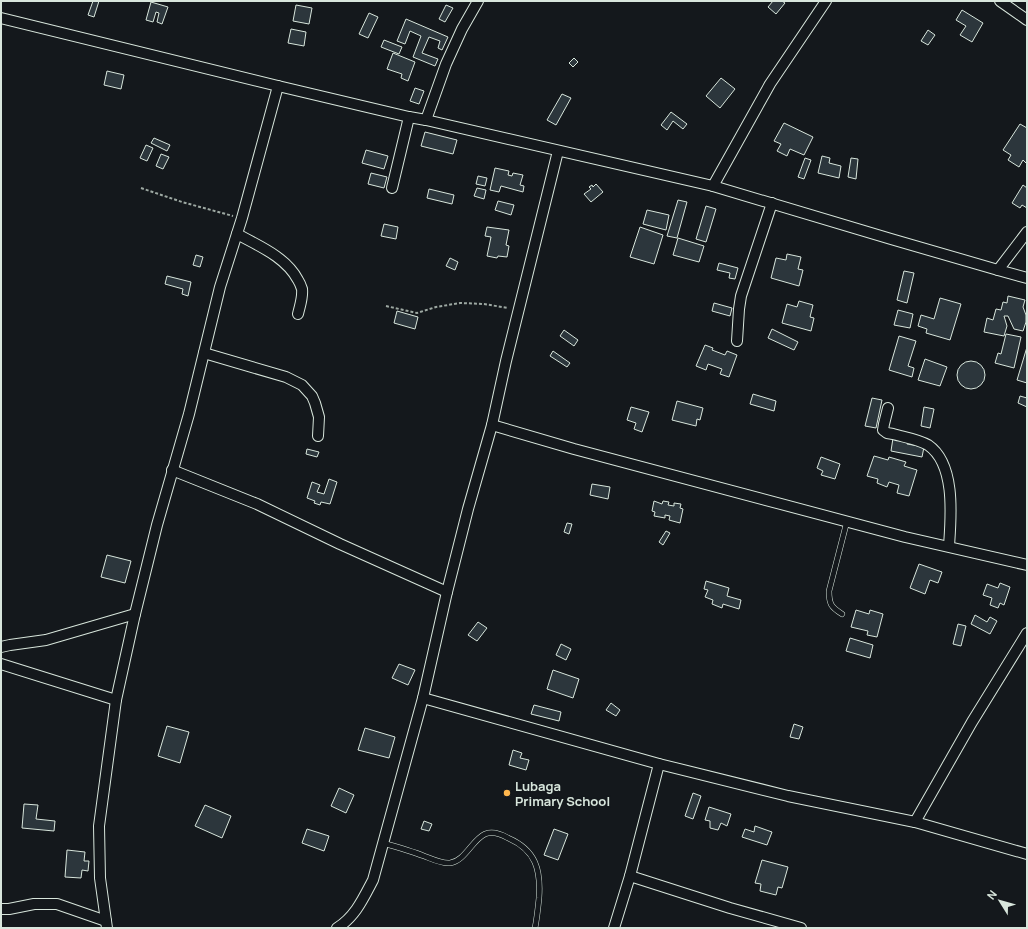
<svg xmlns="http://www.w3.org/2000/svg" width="1028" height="929" viewBox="0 0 1028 929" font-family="Manrope,sans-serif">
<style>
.building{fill:#2c363c;stroke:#d8e6dc}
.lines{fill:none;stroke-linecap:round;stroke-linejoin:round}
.lane-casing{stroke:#d8e6dc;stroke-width:6}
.street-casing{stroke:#d8e6dc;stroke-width:12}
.path{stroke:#9da8a2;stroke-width:2;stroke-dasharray:3 2;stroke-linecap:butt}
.lane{stroke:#14181c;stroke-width:5}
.street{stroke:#14181c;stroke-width:10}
.poi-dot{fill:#ffb74d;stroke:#14181c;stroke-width:1.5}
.labels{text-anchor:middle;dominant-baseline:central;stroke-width:3;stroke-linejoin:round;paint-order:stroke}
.poi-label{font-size:13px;font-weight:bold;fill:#d8e6dc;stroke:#14181c;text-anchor:start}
</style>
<rect width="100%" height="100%" fill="#14181c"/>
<g class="building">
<polygon points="93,1 99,1 94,17 88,15"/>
<polygon points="773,1 782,1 785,3 776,14 768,7"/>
<polygon points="151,2 168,7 162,24 157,22 159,13 156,12 153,22 146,20"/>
<polygon points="296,5 312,8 309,24 293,21"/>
<polygon points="446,5 453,8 445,22 439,19"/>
<polygon points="962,10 983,23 972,42 960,35 966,26 956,20"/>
<polygon points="369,13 378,17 368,38 359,34"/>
<polygon points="406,19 448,37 442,50 438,48 440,41 429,37 422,53 438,59 435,66 413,57 421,36 410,31 405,44 397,41"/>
<polygon points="291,29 306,32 304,46 288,43"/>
<polygon points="928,30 935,35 928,45 921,41"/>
<polygon points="384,40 402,47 399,54 381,47"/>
<polygon points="393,53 415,62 408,81 401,78 402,74 387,69"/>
<polygon points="574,58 578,62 573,67 569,63"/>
<polygon points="107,71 124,75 121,89 104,85"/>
<polygon points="721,78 735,89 720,108 706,96"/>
<polygon points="415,88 424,91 419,104 410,101"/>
<polygon points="562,94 571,98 556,125 547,120"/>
<polygon points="671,112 687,124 683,129 673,121 667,130 661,125"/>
<polygon points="784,123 813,137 804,155 790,149 787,156 777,151 781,144 774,141"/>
<polygon points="1020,124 1027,128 1027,164 1023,160 1019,167 1008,160 1011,155 1003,150"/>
<polygon points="425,132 457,140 453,154 421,146"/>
<polygon points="154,138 170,145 167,151 151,143"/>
<polygon points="146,145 153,148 147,161 140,158"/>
<polygon points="366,150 388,156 384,169 362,163"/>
<polygon points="161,154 169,157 163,169 156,166"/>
<polygon points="822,156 830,158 829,163 841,166 839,178 818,173"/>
<polygon points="805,158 811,160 804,179 798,177"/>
<polygon points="851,158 858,159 856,179 848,177"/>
<polygon points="495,168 509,171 508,175 512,176 513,173 523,175 520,185 524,186 523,192 501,186 499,192 490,190"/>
<polygon points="371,173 387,177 384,188 368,184"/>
<polygon points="478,176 487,178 485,186 476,184"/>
<polygon points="596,184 603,192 591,202 584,194 591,189 589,187 592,185 593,187"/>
<polygon points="1023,185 1027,188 1027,208 1022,205 1020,208 1012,203"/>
<polygon points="477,188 486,190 484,199 474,196"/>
<polygon points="429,189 454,195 452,204 427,198"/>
<polygon points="678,200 687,202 677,238 667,236"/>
<polygon points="498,201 514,205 511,215 495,210"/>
<polygon points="706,206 716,209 706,242 696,239"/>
<polygon points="647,210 669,215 666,230 643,224"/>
<polygon points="384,224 398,227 396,239 381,236"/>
<polygon points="487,227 509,230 506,245 509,246 507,257 498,256 497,258 487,256 491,237 485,236"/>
<polygon points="640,227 663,235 654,264 630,257"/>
<polygon points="678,238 704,246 699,262 673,255"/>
<polygon points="787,254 801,257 798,269 803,270 799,286 771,278 776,258 786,260"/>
<polygon points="196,255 203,257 200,267 193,265"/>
<polygon points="450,258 458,262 455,270 446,266"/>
<polygon points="719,263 738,268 735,279 729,278 730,273 717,270"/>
<polygon points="904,271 914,273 907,303 897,300"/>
<polygon points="167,276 191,282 188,296 182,294 183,289 165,284"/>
<polygon points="1008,296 1025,300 1023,307 1026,315 1026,322 1023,331 1014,329 1008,316 1004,316 1007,326 1004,336 984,332 987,318 993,320 996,309 1001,310 1003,302 1007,303"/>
<polygon points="940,298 961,304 950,340 926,333 927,329 918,326 921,315 934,319"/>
<polygon points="799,301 813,305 810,317 814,318 811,331 782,323 787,304 797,307"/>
<polygon points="714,303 732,308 730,316 712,311"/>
<polygon points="898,310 913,314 910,328 894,325"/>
<polygon points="397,311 418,317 415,329 394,323"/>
<polygon points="772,329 798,342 794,350 768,338"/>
<polygon points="564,330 578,340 574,346 560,336"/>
<polygon points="1006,334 1021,337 1014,368 995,363 998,353 1001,354"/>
<polygon points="899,336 916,341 908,366 914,368 912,377 889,370"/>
<polygon points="705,345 713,348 712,350 725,355 727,351 737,355 729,377 720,374 722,369 708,364 706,370 696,366"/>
<polygon points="1027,347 1027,383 1017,380"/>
<polygon points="553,351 570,363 567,367 550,356"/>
<polygon points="925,359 947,367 940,386 918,380"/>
<circle cx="971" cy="375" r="14"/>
<polygon points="753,394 776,401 774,411 750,404"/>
<polygon points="1020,396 1027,398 1027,407 1018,403"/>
<polygon points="872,398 882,400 876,428 865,426"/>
<polygon points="677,401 703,408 700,420 697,419 696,426 672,420"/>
<polygon points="631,407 649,412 642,432 634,429 636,423 627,420"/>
<polygon points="924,407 934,409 930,428 921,426"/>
<polygon points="893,438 908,440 907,444 924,447 922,457 891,451"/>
<polygon points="307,449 319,452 317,457 306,454"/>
<polygon points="874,456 888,460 889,457 906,462 904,466 917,470 909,496 897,493 899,485 889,482 887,487 877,483 878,479 867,476"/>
<polygon points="821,457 840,464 835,479 821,475 823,471 817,468"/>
<polygon points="329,479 337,482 330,504 321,502 320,505 314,503 315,501 307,498 312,482 320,485 317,492 324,494"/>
<polygon points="592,484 610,487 608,499 590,495"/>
<polygon points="654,501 662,504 663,501 669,502 668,505 674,506 674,503 681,504 680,508 683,509 680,523 669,520 670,516 665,515 665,518 654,516 655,512 652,511"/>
<polygon points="567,523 572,524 569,534 564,532"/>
<polygon points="666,531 670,533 663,545 659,542"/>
<polygon points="107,555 131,561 125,583 101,577"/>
<polygon points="919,564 942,572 938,583 930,580 925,594 910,588"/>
<polygon points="706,581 729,588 727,596 741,600 739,609 723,604 722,608 712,604 713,600 705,597 708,590 704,589"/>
<polygon points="1000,583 1010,587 1004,605 1000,603 998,608 990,605 992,598 983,595 987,584 998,588"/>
<polygon points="856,610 869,614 870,610 883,614 877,637 867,635 868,631 851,627"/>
<polygon points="975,615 987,622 990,617 997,621 990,634 971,624"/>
<polygon points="478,622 487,628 477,641 468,635"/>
<polygon points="958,624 966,626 961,646 953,644"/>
<polygon points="850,638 873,645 870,658 846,651"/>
<polygon points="561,644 571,649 566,660 556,655"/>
<polygon points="399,664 415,670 408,685 392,678"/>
<polygon points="553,670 579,679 573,698 547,689"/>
<polygon points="611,703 620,710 616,716 606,710"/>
<polygon points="534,705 561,712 559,721 531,714"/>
<polygon points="794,724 803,727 799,739 790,737"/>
<polygon points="167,726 189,732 180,763 158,756"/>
<polygon points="365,728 395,737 389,758 358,750"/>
<polygon points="513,750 522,753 520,758 529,760 526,770 509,765"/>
<polygon points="339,788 354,795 346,813 331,806"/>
<polygon points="693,793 701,796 693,819 685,816"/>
<polygon points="24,804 38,805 36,819 55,821 54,831 22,828"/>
<polygon points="205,805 231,816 222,838 195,826"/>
<polygon points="709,807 731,814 727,826 721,823 718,830 710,828 710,821 705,820"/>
<polygon points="424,821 432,824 429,831 421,829"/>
<polygon points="755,826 772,832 767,845 742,837 745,829 754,832"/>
<polygon points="307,829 329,836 324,851 302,843"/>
<polygon points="554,829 568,834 558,860 544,855"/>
<polygon points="67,850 85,852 84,861 89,861 88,871 82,870 81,878 65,877"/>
<polygon points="762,860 788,867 782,888 778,887 776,895 760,891 761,884 755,883"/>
</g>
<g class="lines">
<defs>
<g id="lane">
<path d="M842 614C831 607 829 604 829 591L847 521"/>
<path d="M383 843C397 847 411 851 424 856 432 859 442 864 450 863 465 861 472 840 485 834 493 831 501 834 508 838 536 850 541 870 539 898 538 908 537 918 535 928"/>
</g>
<g id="street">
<polyline points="1000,1 1027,20"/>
<polyline points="1,18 278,86 409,117 426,120 713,186 891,239 998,270 1027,278"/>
<polyline points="426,120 446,64 462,29 478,1"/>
<polyline points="713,186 770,84 826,1"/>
<polyline points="392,188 409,117"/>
<path d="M237 234C259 246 286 257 298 280 300 283 301 286 302 289 303 298 300 305 298 314"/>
<polyline points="998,270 1027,232"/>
<polyline points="737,341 739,309 741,296 772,203"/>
<polyline points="204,353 286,377 302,385 312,396 315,403 319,417 318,436"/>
<path d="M888 408 884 424 883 430 887 433 893 434C903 437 918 439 928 445 956 464 951 517 949 546"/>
<polyline points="492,425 574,449 905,537 1027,565"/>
<polyline points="172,470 257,504 340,544 447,592"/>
<polyline points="1,647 10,645 46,640 135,614"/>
<polyline points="1,664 116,700"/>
<polyline points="423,698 659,764 788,796 915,822 1027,854"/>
<polyline points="915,822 972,722 1027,633"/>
<polyline points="630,876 730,908 801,928"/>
<polyline points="1,909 9,909 34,904 57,904 106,921"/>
<polyline points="107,928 100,878 99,826 116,700 135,614 157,525 189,414 220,287 242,218 278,86"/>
<path d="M337 928C355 917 363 899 373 880L423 698 447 592 468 509 492 425 506 361 558 151"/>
<polyline points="614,928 630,876 659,764"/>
</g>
</defs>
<use href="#lane" class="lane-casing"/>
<use href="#street" class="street-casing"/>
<g class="path">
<polyline points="141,188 182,202 233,216"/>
<polyline points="386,306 417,313 436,307 460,303 484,304 508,308"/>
</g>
<use href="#lane" class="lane"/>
<use href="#street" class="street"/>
</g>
<circle class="poi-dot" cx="507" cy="793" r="4"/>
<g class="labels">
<g class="poi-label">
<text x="515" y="786">Lubaga<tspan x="515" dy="15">Primary School</tspan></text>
</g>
</g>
<rect width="1028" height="929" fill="none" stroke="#d8e6dc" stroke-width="4"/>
<g transform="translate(1000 901) rotate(307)" stroke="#14181c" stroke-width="3" paint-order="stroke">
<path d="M0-3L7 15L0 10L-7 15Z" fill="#d8e6dc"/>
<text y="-6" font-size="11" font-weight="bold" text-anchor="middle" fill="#d8e6dc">N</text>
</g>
</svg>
